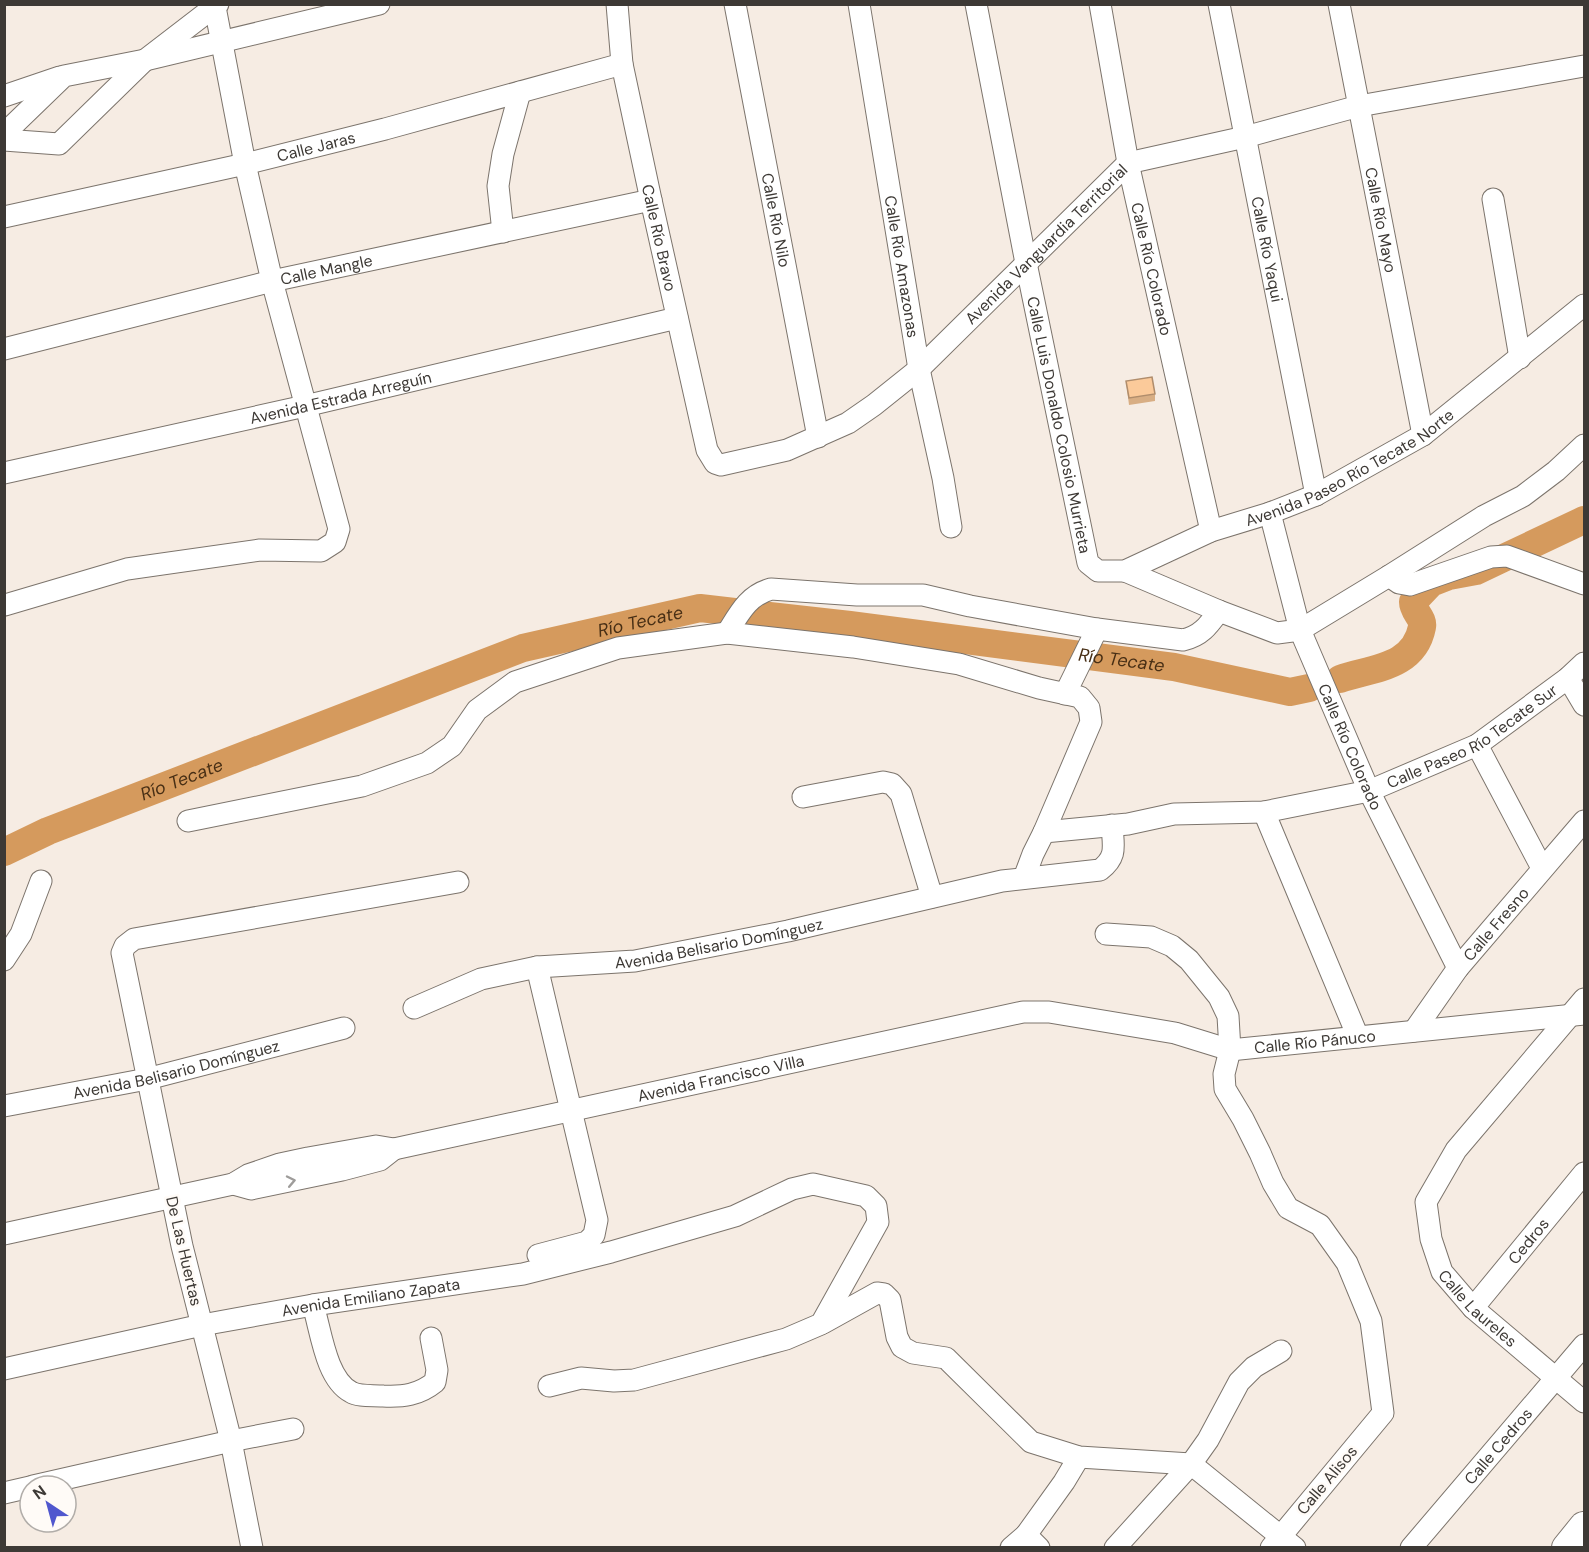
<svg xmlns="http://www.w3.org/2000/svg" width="1589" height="1552" viewBox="0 0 1589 1552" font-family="'DM Sans',sans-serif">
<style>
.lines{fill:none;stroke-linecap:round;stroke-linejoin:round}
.river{stroke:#d59a5d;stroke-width:28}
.minor-casing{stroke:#7c746c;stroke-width:23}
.highway-casing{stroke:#7c746c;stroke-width:32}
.minor{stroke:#fff;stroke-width:21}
.highway{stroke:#fff;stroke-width:30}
.wall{fill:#d8ae84}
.building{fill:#fbca9a;stroke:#b08d6c;stroke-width:1.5}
.oneway{stroke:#9e9c9a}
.labels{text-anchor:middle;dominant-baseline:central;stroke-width:5;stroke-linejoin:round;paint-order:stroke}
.street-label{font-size:16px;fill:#3d3935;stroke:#fffbf7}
.water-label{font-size:18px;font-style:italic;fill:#482f15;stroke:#fffbf7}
</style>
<rect width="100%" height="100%" fill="#f6ece3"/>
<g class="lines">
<g class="river">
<path d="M1340 679C1372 668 1414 668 1422 627 1424 618 1413 612 1413 602L1431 583 1449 576 1476 571 1584 520"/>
<path id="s1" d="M4 852 48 831 523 648 700 608 850 625 1174 667 1290 692 1309 688"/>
</g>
<defs>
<g id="minor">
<path id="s2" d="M617 4 622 64 651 200 707 450 715 463 721 465 787 450 848 423 874 405 919 369 1128 163 1245 137 1359 106 1584 66"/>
<path id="s3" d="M735 4 818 437"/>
<path id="s4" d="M859 4 919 369 943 478 951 527"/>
<path id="s5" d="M976 4 1026 263 1088 563 1098 571H1125L1211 531 1270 513 1316 495 1423 435 1584 305"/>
<path id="s6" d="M1100 4 1128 163 1211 531"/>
<path id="s7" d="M1219 4 1316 495"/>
<path id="s8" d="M1339 4 1423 435"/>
<polyline points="4,96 60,77"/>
<polyline points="4,134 64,76 145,60 379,4"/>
<polyline points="4,140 59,144 145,60 218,4"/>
<polyline points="1493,199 1520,358"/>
<path id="s9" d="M4 217 245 164 385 129 622 64"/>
<polyline points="503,232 498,186 503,154 520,92"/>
<path id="s10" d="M4 349 272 281 651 200"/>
<path id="s11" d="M4 473 305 406 677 318"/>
<path id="s12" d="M1270 513 1300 630 1369 791 1458 968"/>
<polyline points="1125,571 1219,611 1277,633 1300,630 1389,576 1484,516 1523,496 1556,471 1584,445"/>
<polyline points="1389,576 1399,583 1410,585 1491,557 1507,556 1584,584"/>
<polyline points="5,605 127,569 260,550 321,551 335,542 339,529 272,281 245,164 215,7"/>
<path d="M727 633C739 614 748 595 771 589L857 595H923L970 606 1097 629"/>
<polyline points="1568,678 1584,705"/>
<path d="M1065 694 1097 629 1183 640C1201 636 1208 626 1219 611"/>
<polyline points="1477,745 1542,868"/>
<polyline points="803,797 883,782 892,784 901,794 932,897"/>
<polyline points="1264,812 1358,1037"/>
<polyline points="188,821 362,786 427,763 452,746 477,710 515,682 618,648 727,633 853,647 959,664 1039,688 1080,697 1089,708 1091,722 1044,832"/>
<path id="s13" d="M1024 878 1033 854 1044 832 1128 824 1174 814 1264 812 1369 791 1477 745 1568 678 1584 663"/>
<polyline points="1106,934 1151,937 1172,946 1189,960 1219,997 1228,1016 1230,1050 1224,1074 1225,1089 1243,1119 1260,1153 1273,1183 1288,1208 1320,1225 1347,1263 1371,1321 1383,1413 1271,1548"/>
<polyline points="4,960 21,934 41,881"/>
<polyline points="537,967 597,1220 594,1235 587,1242 538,1255"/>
<path id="s14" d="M1584 999 1456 1150 1426 1202 1431 1239 1442 1272 1473 1308 1584 1402"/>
<path id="s15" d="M414 1008 481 979 537 967 635 961 788 931 1002 881 1100 870C1118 856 1113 846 1112 825"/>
<path id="s16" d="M1414 1031 1458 968 1584 821"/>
<path id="s17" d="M4 1106 147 1079 344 1028"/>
<polyline points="233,1184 251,1189 342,1170 380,1160 394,1149"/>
<path id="s18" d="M4 1234 233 1184 248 1175 280 1164 308 1158 376 1146 394 1149 1023 1012H1049L1175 1033 1230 1050 1584 1014"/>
<path d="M313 1305C321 1331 326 1379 351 1392 359 1397 373 1395 383 1396 403 1397 419 1395 435 1382L437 1370 431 1338"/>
<path id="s19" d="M1473 1308 1584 1173"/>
<polyline points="823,1323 877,1293 884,1294 890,1300 897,1337 902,1347 913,1353 946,1358 1031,1442 1079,1457 1191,1464 1295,1548"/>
<path id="s20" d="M4 1369 202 1325 313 1305 523 1274 611 1252 735 1216 792 1189 813 1184 866 1196 876 1206 878 1222 821 1324 786 1339 634 1380 614 1381 581 1378 549 1386"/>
<polyline points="33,1486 231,1441 293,1429"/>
<polyline points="4,1493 30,1487"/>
<polyline points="1026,1535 1064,1482 1079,1457"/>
<polyline points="252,1548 231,1441 182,1246 122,953 125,946 134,939 458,882"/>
<polyline points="1011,1548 1026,1535 1039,1548"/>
<polyline points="1115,1548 1191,1464 1208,1440 1239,1382 1254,1367 1281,1351"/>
<path id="s21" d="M1411 1548 1584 1345"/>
</g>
<polyline id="highway" points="1567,1548 1584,1527"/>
</defs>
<use href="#minor" class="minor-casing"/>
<use href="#highway" class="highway-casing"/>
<use href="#minor" class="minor"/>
<use href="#highway" class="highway"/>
</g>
<polygon class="wall" points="1126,381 1155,394 1155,401 1129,405"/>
<polygon class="building" points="1152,377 1155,394 1129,398 1126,381"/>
<defs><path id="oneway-chevron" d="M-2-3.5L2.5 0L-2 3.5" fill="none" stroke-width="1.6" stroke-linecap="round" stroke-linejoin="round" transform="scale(1.5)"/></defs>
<use class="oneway" href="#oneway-chevron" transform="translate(291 1181) rotate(-12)"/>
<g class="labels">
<g class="street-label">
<text stroke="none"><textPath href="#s9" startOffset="320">Calle Jaras</textPath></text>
<text stroke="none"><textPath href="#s8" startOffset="220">Calle Río Mayo</textPath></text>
<text stroke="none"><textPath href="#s3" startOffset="220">Calle Río Nilo</textPath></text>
<text stroke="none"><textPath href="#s2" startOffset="238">Calle Río Bravo</textPath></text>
<text stroke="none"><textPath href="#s2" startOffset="879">Avenida Vanguardia Territorial</textPath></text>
<text stroke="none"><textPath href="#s7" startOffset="250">Calle Río Yaqui</textPath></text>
<text stroke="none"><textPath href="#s4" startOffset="266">Calle Río Amazonas</textPath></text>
<text stroke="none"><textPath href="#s6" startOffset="270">Calle Río Colorado</textPath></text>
<text stroke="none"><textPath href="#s10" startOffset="332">Calle Mangle</textPath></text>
<text stroke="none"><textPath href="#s11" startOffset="345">Avenida Estrada Arreguín</textPath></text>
<text stroke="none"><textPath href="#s5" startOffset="429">Calle Luis Donaldo Colosio Murrieta</textPath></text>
<text stroke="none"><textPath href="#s5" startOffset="858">Avenida Paseo Río Tecate Norte</textPath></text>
<text stroke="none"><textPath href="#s13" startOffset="496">Calle Paseo Río Tecate Sur</textPath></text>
<text stroke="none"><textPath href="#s12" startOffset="248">Calle Río Colorado</textPath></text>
<text stroke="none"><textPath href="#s16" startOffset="135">Calle Fresno</textPath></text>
<text stroke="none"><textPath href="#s15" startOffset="314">Avenida Belisario Domínguez</textPath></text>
<text stroke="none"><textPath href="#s18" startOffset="1342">Calle Río Pánuco</textPath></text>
<text stroke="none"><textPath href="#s17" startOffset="176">Avenida Belisario Domínguez</textPath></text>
<text stroke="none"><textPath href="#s18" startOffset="736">Avenida Francisco Villa</textPath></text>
<text stroke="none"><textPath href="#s19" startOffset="87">Cedros</textPath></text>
<text transform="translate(184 1251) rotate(77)">De Las Huertas</text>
<text stroke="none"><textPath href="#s20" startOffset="374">Avenida Emiliano Zapata</textPath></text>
<text stroke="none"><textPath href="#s14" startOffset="381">Calle Laureles</textPath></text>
<text stroke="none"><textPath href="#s21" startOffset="134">Calle Cedros</textPath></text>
<text transform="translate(1327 1480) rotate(-50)">Calle Alisos</text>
</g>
<g class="water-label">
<text stroke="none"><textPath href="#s1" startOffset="678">Río Tecate</textPath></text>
<text stroke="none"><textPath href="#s1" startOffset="1164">Río Tecate</textPath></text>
<text stroke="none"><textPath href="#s1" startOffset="192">Río Tecate</textPath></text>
</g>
</g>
<rect width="1589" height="1552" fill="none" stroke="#3d3935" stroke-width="12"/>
<g transform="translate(48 1504) rotate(324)"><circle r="28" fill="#fffbf7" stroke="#b1ada9" stroke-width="1.5"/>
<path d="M0-4.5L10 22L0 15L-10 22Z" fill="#5057ce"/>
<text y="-9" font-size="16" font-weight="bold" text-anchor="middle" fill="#3d3935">N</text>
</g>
</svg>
